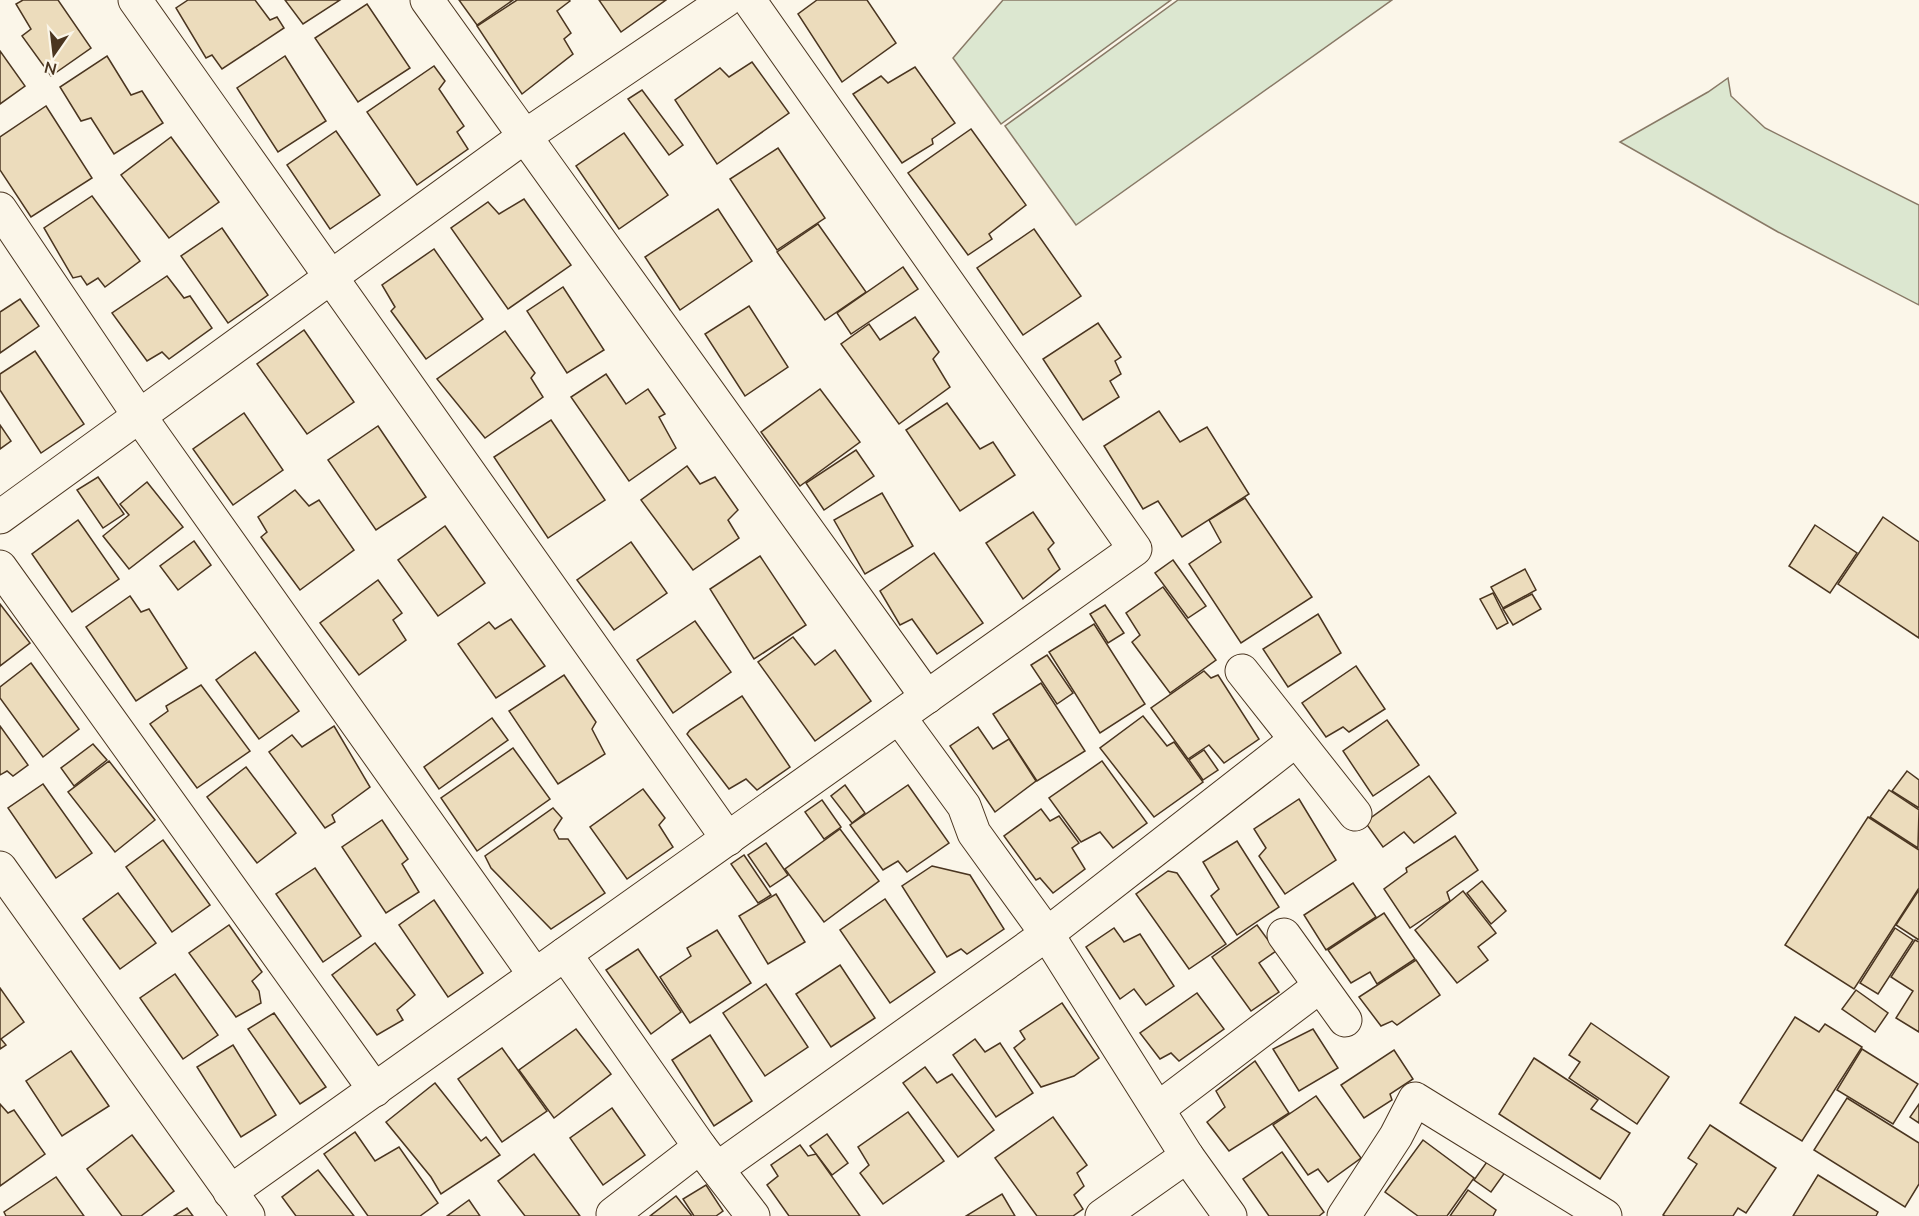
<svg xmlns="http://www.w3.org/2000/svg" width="1919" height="1216" viewBox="0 0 1919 1216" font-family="Mulish,sans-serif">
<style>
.green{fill:#dce7d0;stroke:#887966;stroke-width:1.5}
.building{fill:#ecdcbc;stroke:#4a3520;stroke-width:1.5}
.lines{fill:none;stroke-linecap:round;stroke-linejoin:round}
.minor-casing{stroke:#4a3520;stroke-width:35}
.minor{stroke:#fbf6e9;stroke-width:33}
</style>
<rect width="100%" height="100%" fill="#fbf6e9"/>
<g class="green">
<polygon points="1003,0 1171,0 1001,124 953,58"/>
<polygon points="1178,0 1392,0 1076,225 1005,126"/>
<polygon points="1728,78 1731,96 1765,128 1919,205 1919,305 1778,232 1620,142 1708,92"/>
</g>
<g class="building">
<polygon points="23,0 58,0 91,48 51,76 22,36 31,29 16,4"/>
<polygon points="188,0 255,0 270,20 277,17 284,28 222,69 212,55 206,58 176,8"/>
<polygon points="285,0 340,0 303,24"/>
<polygon points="459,0 513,0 477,25"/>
<polygon points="517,0 569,0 570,1 557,11 571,33 564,39 573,54 522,94 477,26"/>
<polygon points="599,0 666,0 621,32"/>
<polygon points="817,0 867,0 896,43 842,82 798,14"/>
<polygon points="367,4 410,68 358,102 315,38"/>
<polygon points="0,51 25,86 0,104"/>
<polygon points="107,56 131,95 142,91 163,123 114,154 91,118 81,121 60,87"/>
<polygon points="285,56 326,121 278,152 237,88"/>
<polygon points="752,62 789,113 717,164 675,100 720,68 729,77"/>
<polygon points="434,66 445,81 439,89 464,126 457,132 468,149 417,185 367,112"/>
<polygon points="915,67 955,123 932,139 933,144 902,163 853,94 881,76 888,83"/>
<polygon points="642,90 683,145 669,155 628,99"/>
<polygon points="46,106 92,178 31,217 0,170 0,137"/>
<polygon points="971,129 1026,205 989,234 992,239 968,255 908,173"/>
<polygon points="336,131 380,195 330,229 287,165"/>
<polygon points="624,133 668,195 619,229 576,166"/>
<polygon points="171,137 219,202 169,238 121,175"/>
<polygon points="778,148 825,218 777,250 730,179"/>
<polygon points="92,196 140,261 105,287 98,278 87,285 81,276 73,278 44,228"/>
<polygon points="524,199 571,265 508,309 451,228 488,202 499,214"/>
<polygon points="718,209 752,261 680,310 645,257"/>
<polygon points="818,224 866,292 825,320 777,252"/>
<polygon points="222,228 268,295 228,323 181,256"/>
<polygon points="1034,229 1081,296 1023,335 977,268"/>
<polygon points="434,249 483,319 426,359 391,311 395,307 382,285"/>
<polygon points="903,267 918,289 851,334 837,313"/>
<polygon points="167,276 184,298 190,296 212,328 169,359 162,352 147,361 112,313"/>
<polygon points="563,287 604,350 567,373 527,311"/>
<polygon points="20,299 39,326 0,353 0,312"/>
<polygon points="749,306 788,367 745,396 705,334"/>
<polygon points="915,317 939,352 933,359 950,387 899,424 841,344 869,324 880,340"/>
<polygon points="1098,323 1121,357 1115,361 1121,374 1110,381 1119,397 1083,420 1043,359"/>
<polygon points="304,330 354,402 307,434 257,364"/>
<polygon points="505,331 535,373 531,378 543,397 485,438 437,379"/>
<polygon points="35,351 84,424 41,453 0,390 0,374"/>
<polygon points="606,374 626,404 648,389 665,414 659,417 676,448 629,481 571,397"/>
<polygon points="820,389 860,442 800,486 761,432"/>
<polygon points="947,403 980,449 993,442 1015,475 960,511 906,430"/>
<polygon points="1159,411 1180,442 1207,427 1249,494 1182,537 1158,501 1143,509 1104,446"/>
<polygon points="244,413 283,470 233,505 193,449"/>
<polygon points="551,420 605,500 548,538 494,457"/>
<polygon points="0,425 11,441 0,449"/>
<polygon points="378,426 426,497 376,530 328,460"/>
<polygon points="856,450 874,476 824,510 806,483"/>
<polygon points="687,466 700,484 715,477 738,510 728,520 739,538 693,570 641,500"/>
<polygon points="98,477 124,514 103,528 77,490"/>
<polygon points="147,482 183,527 129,569 103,536 129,515 120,504"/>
<polygon points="295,490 309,506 319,500 354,550 300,590 261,537 267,532 258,517"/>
<polygon points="882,493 913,546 865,574 834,520"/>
<polygon points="1245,498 1312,597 1241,643 1189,564 1221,542 1209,520"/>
<polygon points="1033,512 1054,543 1048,549 1060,569 1023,599 986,543"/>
<polygon points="1883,517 1919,542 1919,638 1838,584"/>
<polygon points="78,520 119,579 72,612 32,554"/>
<polygon points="1815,525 1857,553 1830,593 1789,566"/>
<polygon points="445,526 485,583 438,616 398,560"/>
<polygon points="194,541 211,565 178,590 160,566"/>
<polygon points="631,542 667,593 614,630 577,580"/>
<polygon points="934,553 983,623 937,654 912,619 900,625 880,591"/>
<polygon points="760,556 806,625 754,659 710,589"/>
<polygon points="1173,560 1206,606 1188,618 1155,573"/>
<polygon points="1525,569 1536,590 1503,608 1491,587"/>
<polygon points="378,580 402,613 393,620 406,640 359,675 320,623"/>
<polygon points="1163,587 1216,660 1170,693 1132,642 1140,635 1126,613"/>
<polygon points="1493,593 1508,623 1497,629 1480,599"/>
<polygon points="1532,594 1541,609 1513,625 1503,609"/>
<polygon points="130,596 141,612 149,609 187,668 136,701 86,627"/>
<polygon points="0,604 30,643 0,666"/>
<polygon points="1105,605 1124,633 1108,643 1090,614"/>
<polygon points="1318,614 1341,653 1288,687 1263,649"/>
<polygon points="511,619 545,666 496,698 458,644 489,622 495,629"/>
<polygon points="695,621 731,672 673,713 637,660"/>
<polygon points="1094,624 1145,704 1100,733 1049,652"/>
<polygon points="793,637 815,665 835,650 871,701 815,741 758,662"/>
<polygon points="255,652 299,711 259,739 216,680"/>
<polygon points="1047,655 1073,693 1057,704 1031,665"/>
<polygon points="31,663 79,729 43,757 0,698 0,687"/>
<polygon points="1356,666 1385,709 1349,732 1343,727 1326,737 1302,703"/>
<polygon points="1204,671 1211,678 1218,675 1259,739 1224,763 1209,745 1188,759 1151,708"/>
<polygon points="564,675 596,722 592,729 605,754 558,784 509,711"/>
<polygon points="1041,683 1085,751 1037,781 993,714"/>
<polygon points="201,685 250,751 197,788 150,724 168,711 166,706"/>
<polygon points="742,696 790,767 757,790 746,779 729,789 687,734 690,730"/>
<polygon points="1143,716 1167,746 1174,742 1203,782 1154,817 1100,748"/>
<polygon points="492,718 508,740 439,789 424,767"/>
<polygon points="1387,720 1419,765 1373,796 1343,751"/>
<polygon points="0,726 28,765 13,776 7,771 0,775"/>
<polygon points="334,726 370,787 332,815 335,822 325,828 269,752 292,735 302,747"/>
<polygon points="978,727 993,749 1009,739 1036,781 995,812 950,746"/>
<polygon points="93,744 107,760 74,786 61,768"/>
<polygon points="513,748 550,799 477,851 441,798"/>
<polygon points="1204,750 1218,770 1203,780 1189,760"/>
<polygon points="109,761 155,820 115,852 68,792"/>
<polygon points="1102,761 1147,823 1113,848 1100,832 1081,842 1049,798"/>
<polygon points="246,767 296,833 257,863 207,797"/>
<polygon points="1907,771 1919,780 1919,808 1892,791"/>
<polygon points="1429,776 1456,813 1414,843 1404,832 1383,847 1365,822"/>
<polygon points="43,784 92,853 56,878 8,808"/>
<polygon points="845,785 865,813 852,823 831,796"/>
<polygon points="908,785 949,843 907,872 898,861 883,870 850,825"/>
<polygon points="643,789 665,818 659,825 673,847 627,879 590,827"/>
<polygon points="1889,790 1919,810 1918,848 1870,817"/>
<polygon points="1299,799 1336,860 1285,894 1259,856 1266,848 1254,829"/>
<polygon points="822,800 841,827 824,839 805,812"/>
<polygon points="553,808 562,818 554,830 559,839 568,839 605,893 551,929 491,868 485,856"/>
<polygon points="1041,809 1050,821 1059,816 1079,843 1072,848 1085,869 1053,893 1040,878 1036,880 1004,836"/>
<polygon points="1868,817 1919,850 1919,888 1854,989 1785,945"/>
<polygon points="382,820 408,859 402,864 419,892 386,913 342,847"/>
<polygon points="840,829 879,881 824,922 785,869"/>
<polygon points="1455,836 1478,870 1447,892 1450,901 1410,928 1384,889 1407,872 1406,868"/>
<polygon points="163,840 210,905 172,932 126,867"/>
<polygon points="1237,841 1279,907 1237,935 1211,896 1219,889 1203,862"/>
<polygon points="766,843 788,875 770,887 748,855"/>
<polygon points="744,855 771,895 758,903 731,864"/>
<polygon points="932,866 970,875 1004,929 967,954 961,949 947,957 902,886"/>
<polygon points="315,868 361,936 323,962 276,894"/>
<polygon points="1168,871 1177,873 1226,944 1189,969 1136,894"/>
<polygon points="1482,881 1506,911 1491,924 1467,893"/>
<polygon points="1353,883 1376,917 1326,950 1304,915"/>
<polygon points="1919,890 1919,940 1896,925"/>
<polygon points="1463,891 1496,933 1478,947 1488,960 1457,983 1415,930"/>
<polygon points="118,893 156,943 120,969 83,919"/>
<polygon points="776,894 805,942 768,964 739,916"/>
<polygon points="885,899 935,972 890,1003 840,930"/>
<polygon points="434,900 483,973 448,997 399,925"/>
<polygon points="1384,913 1415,959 1377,984 1370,972 1351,983 1328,950"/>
<polygon points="229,925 262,972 252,981 259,991 261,1003 236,1017 189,953"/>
<polygon points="1257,925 1276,951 1259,963 1279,992 1251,1011 1212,957"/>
<polygon points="1114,928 1124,942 1140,934 1174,986 1146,1005 1134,989 1120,999 1086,947"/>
<polygon points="1895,928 1913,940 1878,994 1860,983"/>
<polygon points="717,930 751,983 690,1023 660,977 691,956 687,948"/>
<polygon points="1915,940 1919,942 1919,1032 1896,1018 1913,991 1891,977"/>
<polygon points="375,943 415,995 397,1010 403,1020 377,1035 332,975"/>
<polygon points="638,949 681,1012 651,1034 606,970"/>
<polygon points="1416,960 1440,995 1397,1025 1392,1021 1381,1026 1359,997"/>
<polygon points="840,965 875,1018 831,1047 796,994"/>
<polygon points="175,974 218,1035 183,1059 140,998"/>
<polygon points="766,984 808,1047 765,1076 723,1013"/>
<polygon points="0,988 24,1022 1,1039 6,1045 0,1049"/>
<polygon points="1856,990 1888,1013 1875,1032 1842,1009"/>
<polygon points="1197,993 1224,1029 1179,1061 1171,1053 1160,1059 1140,1033"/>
<polygon points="1062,1003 1099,1058 1074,1076 1041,1087 1014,1048 1025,1039 1020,1031"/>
<polygon points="274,1013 326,1087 300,1104 248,1029"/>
<polygon points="1795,1017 1819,1032 1825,1024 1862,1047 1802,1141 1740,1103"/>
<polygon points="1591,1023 1669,1077 1637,1124 1569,1078 1580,1062 1569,1055"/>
<polygon points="576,1029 611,1074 554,1118 519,1070"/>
<polygon points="1313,1029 1338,1068 1299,1091 1273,1049"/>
<polygon points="710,1035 752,1101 714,1126 672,1060"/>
<polygon points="975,1039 985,1052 1000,1043 1033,1093 996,1117 953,1055"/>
<polygon points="233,1045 276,1115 241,1137 197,1067"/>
<polygon points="502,1048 547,1111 502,1142 458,1079"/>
<polygon points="1862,1049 1918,1084 1893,1124 1837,1090"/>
<polygon points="1394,1050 1413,1079 1390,1094 1392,1100 1364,1118 1341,1085"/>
<polygon points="71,1051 109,1106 62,1136 26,1081"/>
<polygon points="1534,1058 1598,1100 1591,1109 1630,1133 1600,1179 1499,1114"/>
<polygon points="1255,1061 1289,1113 1229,1151 1207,1122 1225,1107 1216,1091"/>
<polygon points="925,1067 937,1083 952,1074 994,1130 958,1157 903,1083"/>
<polygon points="435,1083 481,1141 486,1137 500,1155 441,1194 431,1177 386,1122"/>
<polygon points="1316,1096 1361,1158 1328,1182 1318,1169 1308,1175 1273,1125"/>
<polygon points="1847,1098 1919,1143 1919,1184 1905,1207 1814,1150"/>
<polygon points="0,1104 8,1113 14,1110 45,1154 0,1186"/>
<polygon points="1919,1104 1919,1123 1910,1117"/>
<polygon points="612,1108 645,1155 603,1185 570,1138"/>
<polygon points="908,1112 944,1161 883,1204 860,1173 869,1165 858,1147"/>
<polygon points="1053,1117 1087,1165 1077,1173 1084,1186 1074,1195 1083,1209 1073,1216 1037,1216 995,1158"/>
<polygon points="1710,1125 1776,1168 1746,1213 1738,1208 1733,1216 1665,1216 1663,1215 1697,1164 1688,1158"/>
<polygon points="355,1132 375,1161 399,1147 438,1203 420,1216 368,1216 324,1154"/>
<polygon points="827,1134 848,1163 832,1175 810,1146"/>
<polygon points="132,1135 174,1191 141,1216 122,1216 87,1169"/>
<polygon points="1423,1140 1474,1178 1447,1216 1418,1216 1385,1192"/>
<polygon points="800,1145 808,1156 816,1154 860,1216 789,1216 767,1185 778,1176 771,1165"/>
<polygon points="1282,1152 1324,1212 1319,1216 1269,1216 1243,1179"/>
<polygon points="534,1154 580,1216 525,1216 498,1181"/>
<polygon points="1489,1159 1506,1171 1491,1192 1474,1180"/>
<polygon points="318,1170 354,1216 296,1216 282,1197"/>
<polygon points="1818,1175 1878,1212 1876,1216 1793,1216"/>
<polygon points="56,1177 84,1216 6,1216 4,1212"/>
<polygon points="706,1185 723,1211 716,1216 694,1216 683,1199"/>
<polygon points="1468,1190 1496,1210 1493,1216 1450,1216"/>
<polygon points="1002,1194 1015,1216 966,1216"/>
<polygon points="676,1196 692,1216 650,1216"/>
<polygon points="469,1200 480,1216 447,1216"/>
<polygon points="187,1208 193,1216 174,1216"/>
</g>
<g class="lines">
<defs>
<g id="minor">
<polyline points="135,0 728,839"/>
<polyline points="427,0 927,697"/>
<polyline points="0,209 140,417 535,975"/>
<polyline points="0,517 524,137 726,0"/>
<polyline points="0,567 375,1090"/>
<polyline points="1242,671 1355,814"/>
<polyline points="899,717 964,806 974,833 1047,934 1187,1156 1230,1216"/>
<polyline points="0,868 248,1216"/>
<polyline points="1284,935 1345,1020"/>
<polyline points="565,954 700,1147 753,1216"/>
<polyline points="1159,1108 1320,986"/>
<polyline points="717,1169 1047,934 1296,740"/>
<polyline points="230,1192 1135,549 749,0"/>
<polyline points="613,1214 700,1147"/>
<polyline points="1102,1216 1187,1156"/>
<polyline points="1344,1216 1396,1136 1415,1099 1605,1216"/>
</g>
</defs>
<use href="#minor" class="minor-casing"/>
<use href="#minor" class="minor"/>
</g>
<g transform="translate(54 54) rotate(194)" stroke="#fbf6e9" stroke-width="4.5" paint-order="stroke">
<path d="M0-4.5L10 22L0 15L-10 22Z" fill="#4a3520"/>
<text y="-9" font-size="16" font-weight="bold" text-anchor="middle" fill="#4a3520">N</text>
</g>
</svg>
